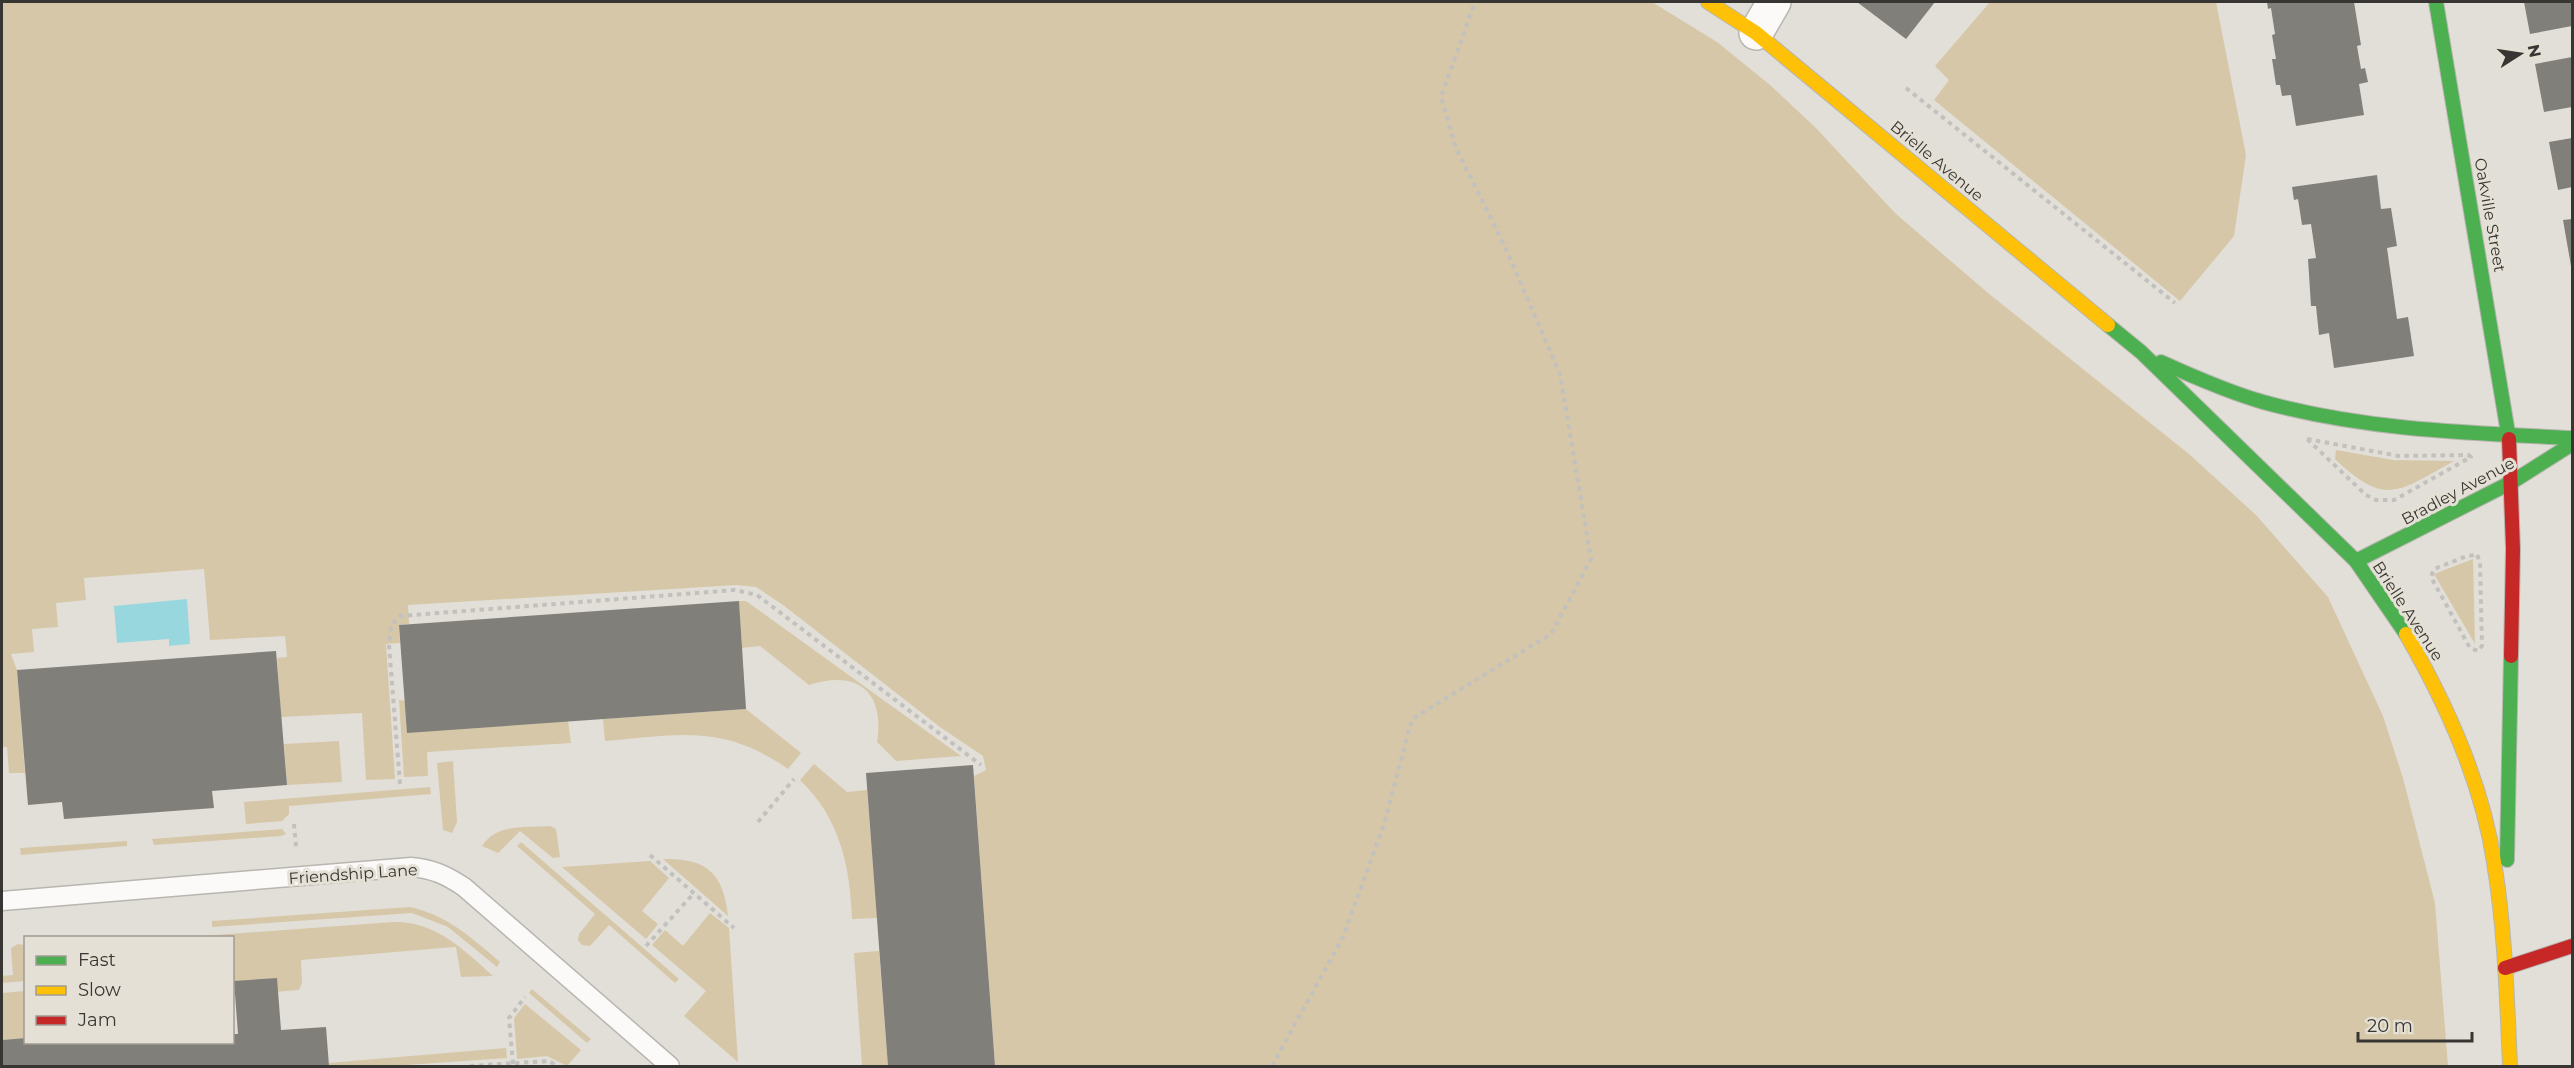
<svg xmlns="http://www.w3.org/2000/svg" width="2574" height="1068" viewBox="0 0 2574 1068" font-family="Montserrat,sans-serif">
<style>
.green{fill:#d6c7a8}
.water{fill:#98d7de}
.building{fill:#817f7a}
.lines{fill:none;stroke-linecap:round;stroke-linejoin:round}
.lane-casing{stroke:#b8b6b0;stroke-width:21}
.street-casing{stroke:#b8b6b0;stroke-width:36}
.fast-casing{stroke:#b8b6b0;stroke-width:16}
.slow-casing{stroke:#b8b6b0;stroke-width:16}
.jam-casing{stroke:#b8b6b0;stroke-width:16}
.path{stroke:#c2c1be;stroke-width:4;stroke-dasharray:4.5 4.5;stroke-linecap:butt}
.lane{stroke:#fbfaf9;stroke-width:18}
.street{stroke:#fbfaf9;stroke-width:33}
.fast{stroke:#4caf50;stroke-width:14}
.slow{stroke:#ffc107;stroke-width:14}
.jam{stroke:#c62828;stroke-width:14}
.labels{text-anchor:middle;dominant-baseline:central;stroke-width:6;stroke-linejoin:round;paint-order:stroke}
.street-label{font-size:16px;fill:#383632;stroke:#e5e0d5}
</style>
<rect width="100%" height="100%" fill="#e2dfd8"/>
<g class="green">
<polygon points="2,2 1652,2 1717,42 1770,85 1815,127 1895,213 1988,293 2189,454 2256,515 2328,597 2383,716 2403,778 2435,903 2448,1066 995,1066 974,776 986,770 983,756 940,727 783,605 756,587 737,585 408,605 409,624 399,625 400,643 386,644 395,779 366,780 362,713 281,717 277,658 287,657 285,636 210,640 204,569 84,578 86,600 56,603 58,627 32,629 34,652 11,654 17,670 25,773 9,773 7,747 2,747"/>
<polygon points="1990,2 2216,2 2246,155 2234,236 2180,301 1934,100 1949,80 1935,66"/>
<path d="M2336 450 2393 460 2454 461C2399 491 2386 508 2335 459Z"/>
<polygon points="2473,559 2475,644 2434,574"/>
<path d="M739 601H746L961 756 896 761 877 742C885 692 858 669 809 685L760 646 742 648Z"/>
<polygon points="399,700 568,721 571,743 427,752 428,776 404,777"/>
<path d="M746 709 801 753 788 769C722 723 679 735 605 741L603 719Z"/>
<polygon points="339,741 342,782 287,785 284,744"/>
<polygon points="453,761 457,822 452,833 443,830 437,763"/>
<path d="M814 764 847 792 867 790 877 918 852 919C850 866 840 818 800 780Z"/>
<polygon points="430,787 431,794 289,806 289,814 282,821 246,824 244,802"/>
<path d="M550 826 556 829 560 857 553 858 520 831 498 853 482 846C497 823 526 828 550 826Z"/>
<polygon points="282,829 286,834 281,836 154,845 152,839"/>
<polygon points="127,841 127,846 21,855 20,848"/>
<polygon points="521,842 679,979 675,983 609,925 590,946 582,945 578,940 579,934 595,914 517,846"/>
<path d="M663 859C707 858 723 873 728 916Z"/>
<polygon points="650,861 669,878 642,911 658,924 646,939 562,867"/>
<path d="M410 907C447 915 472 938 500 962L497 967 448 927 412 913 212 927V921Z"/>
<polygon points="710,913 729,928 738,1062 684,1016 706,991 652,945 665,930 683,946"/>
<path d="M393 922C436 921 464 950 493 976L461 977 456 947 442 948 301 960 302 983 299 990 233 995 232 938 203 936Z"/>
<polygon points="18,944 25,945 25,981 2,983 2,976 13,975 11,948"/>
<polygon points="879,951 888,1066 862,1066 854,953"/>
<polygon points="532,989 591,1039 587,1043 529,993"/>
<polygon points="25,991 25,1038 2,1040 2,993"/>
<polygon points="525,1004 581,1050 567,1066 547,1056 517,1059 514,1018"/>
<polygon points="506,1048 507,1058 392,1066 329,1066 329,1063 339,1062"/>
</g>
<polygon class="water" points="187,599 190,644 169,646 169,639 117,643 114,606"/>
<g class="building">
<polygon points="1857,2 1935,2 1906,39"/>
<polygon points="2267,2 2354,2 2361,45 2357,46 2361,69 2365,68 2368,82 2359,84 2364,115 2296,126 2291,95 2282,96 2280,85 2276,85 2272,59 2276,59 2272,35 2275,34 2271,8 2268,9"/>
<polygon points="2524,2 2572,2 2572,26 2530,34"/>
<polygon points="2572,57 2572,107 2544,112 2535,64"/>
<polygon points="2572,138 2572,187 2558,190 2549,142"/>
<polygon points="2377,175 2381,209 2391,208 2397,246 2387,248 2397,319 2408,317 2414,356 2334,368 2329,333 2319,335 2316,306 2311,306 2308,259 2316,258 2311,224 2302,225 2298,199 2294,200 2292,187"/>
<polygon points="2572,219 2572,266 2571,266 2563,220"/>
<polygon points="739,601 746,709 407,733 399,625"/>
<polygon points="276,651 287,785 212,791 214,808 64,819 62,802 28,805 17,670"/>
<polygon points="973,765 995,1066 888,1066 866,773"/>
<polygon points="277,978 281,1030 326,1027 329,1066 2,1066 2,1040 26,1038 26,1042 232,1042 232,1034 238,1034 234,981"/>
</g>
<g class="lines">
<defs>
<path id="lane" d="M2 901 411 867C433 869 446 875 464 887L670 1066"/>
<polyline id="street" points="1756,33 1774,2"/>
<g id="fast">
<polyline points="2436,2 2509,439"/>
<polyline points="2108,325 2141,352 2356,561 2406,634"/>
<path d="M2161 362C2194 377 2228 392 2263 402 2364 430 2468 433 2572 438"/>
<polyline points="2356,561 2512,482 2572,444"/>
<polyline points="2507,860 2511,656"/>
</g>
<g id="slow">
<polyline points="1708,2 1756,33 2108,325"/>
<path d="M2406 634C2446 703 2482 782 2494 862 2505 929 2507 998 2510 1066"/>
</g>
<g id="jam">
<polyline points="2509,439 2513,549 2511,656"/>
<polyline points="2505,968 2572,946"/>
</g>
</defs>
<use href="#lane" class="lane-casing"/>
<use href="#street" class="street-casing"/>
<use href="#fast" class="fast-casing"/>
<use href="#slow" class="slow-casing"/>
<use href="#jam" class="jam-casing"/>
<g class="path">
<polyline points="1906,88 2175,303"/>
<polygon points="2307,439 2399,456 2468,455 2471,457 2394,500 2376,500 2366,495"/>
<polygon points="2477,555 2480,561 2482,646 2478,651 2470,648 2431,577 2434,569 2467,556"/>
<polyline points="400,784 389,645 391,625 400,616 735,590 757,595 981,765"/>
<polyline points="758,822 794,779"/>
<polyline points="294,824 296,847"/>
<polyline points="650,855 734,928"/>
<polyline points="646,946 694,893"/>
<polyline points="513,1064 509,1018 525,997"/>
<polyline points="470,1066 549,1061 557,1066"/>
<polyline points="1272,1066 1343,937 1384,824 1412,719 1551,634 1591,559 1560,374 1506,249 1456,148 1441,97 1475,2"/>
</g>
<use href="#lane" class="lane"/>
<use href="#street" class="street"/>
<use href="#fast" class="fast"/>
<use href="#slow" class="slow"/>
<use href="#jam" class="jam"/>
</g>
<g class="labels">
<g class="street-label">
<text transform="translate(1937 161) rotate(40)">Brielle Avenue</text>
<text transform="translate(2490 215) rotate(80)">Oakville Street</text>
<text transform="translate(2458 491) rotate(-28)">Bradley Avenue</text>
<text transform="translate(2408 611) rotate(57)">Brielle Avenue</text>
<text transform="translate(353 874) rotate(-4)">Friendship Lane</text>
</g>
</g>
<rect width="2574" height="1068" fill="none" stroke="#383632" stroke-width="6"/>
<rect x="24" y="936" width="210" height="108" fill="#e5e0d5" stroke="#a09c94" stroke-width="1.5"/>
<rect x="36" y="956" width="30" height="9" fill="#4caf50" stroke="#a09c94" stroke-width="1.5"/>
<text x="78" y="966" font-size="18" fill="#383632">Fast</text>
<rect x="36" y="986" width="30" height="9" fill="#ffc107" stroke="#a09c94" stroke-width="1.5"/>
<text x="78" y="996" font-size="18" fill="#383632">Slow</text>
<rect x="36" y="1016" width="30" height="9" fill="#c62828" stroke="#a09c94" stroke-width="1.5"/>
<text x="78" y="1026" font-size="18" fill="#383632">Jam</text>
<g transform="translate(2520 54) rotate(78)" stroke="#e5e0d5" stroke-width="4.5" paint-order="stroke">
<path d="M0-4.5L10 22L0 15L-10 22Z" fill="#383632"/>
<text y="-9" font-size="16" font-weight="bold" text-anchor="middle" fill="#383632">N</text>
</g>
<path d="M2358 1032v9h114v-9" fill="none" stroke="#383632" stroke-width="3"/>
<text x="2367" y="1032" font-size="18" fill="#383632" stroke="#e5e0d5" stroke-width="4.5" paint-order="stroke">20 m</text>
</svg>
